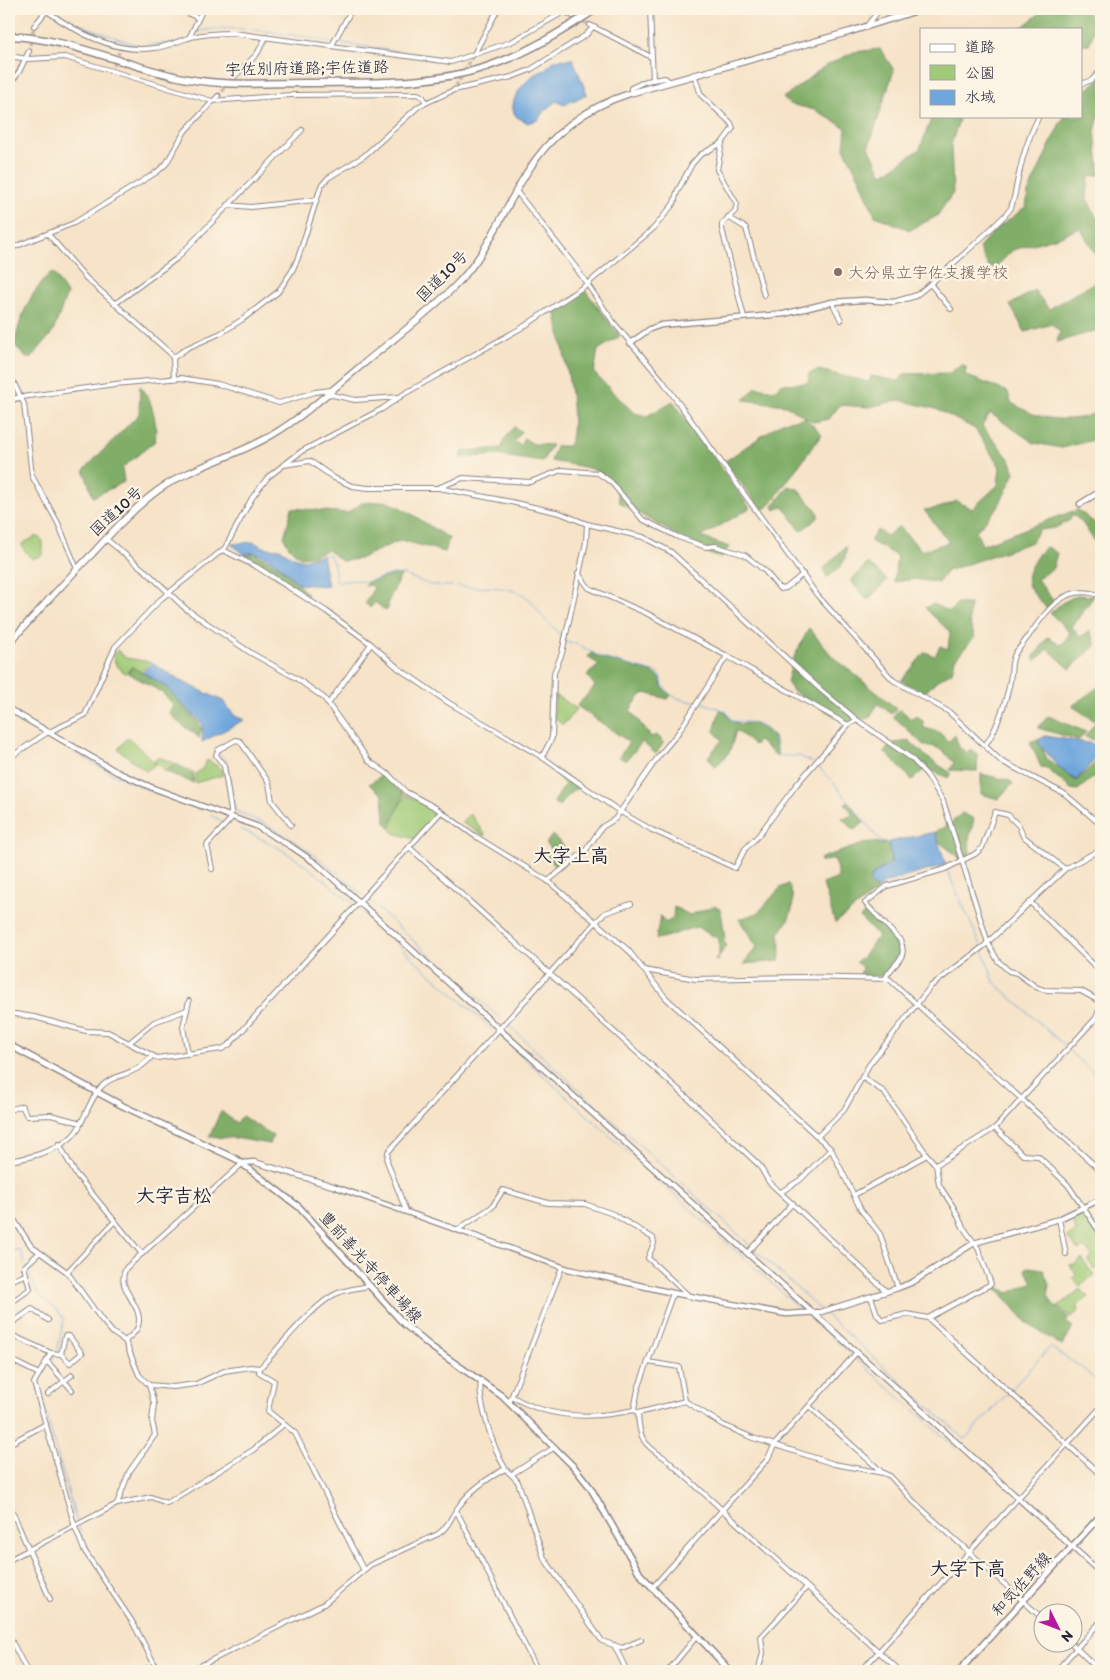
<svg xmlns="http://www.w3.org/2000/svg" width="1110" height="1680" viewBox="0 0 1110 1680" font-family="Itim,'Klee One',sans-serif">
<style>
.green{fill:#a0ca77;stroke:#617659}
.forest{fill:#80ae68;stroke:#516852}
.water{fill:#6ea6dd;stroke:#48648c}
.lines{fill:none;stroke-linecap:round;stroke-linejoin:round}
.stream{stroke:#6ea6dd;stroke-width:1}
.minor-tunnel{stroke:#ccbcac;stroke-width:4;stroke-dasharray:4 2;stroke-linecap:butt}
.minor-casing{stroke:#8c8282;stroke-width:6}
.tertiary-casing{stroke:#8c8282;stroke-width:7}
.secondary-casing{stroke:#8c8282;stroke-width:8}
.trunk-casing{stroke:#8c8282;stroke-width:8}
.motorway-casing{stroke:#8c8282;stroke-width:9}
.minor{stroke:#fff;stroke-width:4}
.tertiary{stroke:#fff;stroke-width:4.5}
.secondary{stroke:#fff;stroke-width:5}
.trunk{stroke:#fff;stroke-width:5.5}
.motorway{stroke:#fff;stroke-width:6}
.education-dot{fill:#8d6e63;stroke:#fcf5e5;stroke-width:2}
.labels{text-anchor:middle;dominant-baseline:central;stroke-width:4.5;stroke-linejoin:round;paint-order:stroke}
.street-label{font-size:16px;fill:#22223b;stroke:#fcf5e5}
.education-label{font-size:16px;fill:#785e54;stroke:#fcf5e5;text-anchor:start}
.quarter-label{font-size:19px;font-weight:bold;fill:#22223b;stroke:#fcf5e5}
</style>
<rect width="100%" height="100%" fill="#fcf5e5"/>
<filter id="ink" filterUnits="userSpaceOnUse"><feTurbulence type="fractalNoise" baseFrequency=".02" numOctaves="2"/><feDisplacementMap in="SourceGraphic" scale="10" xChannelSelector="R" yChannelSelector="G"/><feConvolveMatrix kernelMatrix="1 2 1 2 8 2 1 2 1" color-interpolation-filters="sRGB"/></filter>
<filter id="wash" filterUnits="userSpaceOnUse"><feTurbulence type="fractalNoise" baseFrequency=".0096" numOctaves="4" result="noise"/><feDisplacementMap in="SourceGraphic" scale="20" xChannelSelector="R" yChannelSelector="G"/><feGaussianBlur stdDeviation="1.12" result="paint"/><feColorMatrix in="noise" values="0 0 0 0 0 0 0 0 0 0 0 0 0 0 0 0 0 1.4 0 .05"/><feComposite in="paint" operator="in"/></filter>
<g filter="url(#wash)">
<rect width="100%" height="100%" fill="#f6e3c8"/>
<g class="green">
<polygon points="37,536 43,541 43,555 32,559 24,550 22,544"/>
<polygon points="117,650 126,658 151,662 141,672 131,667 126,674 116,665 113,656"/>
<polygon points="555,695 577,709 563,725 554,718"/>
<polygon points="128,737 156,764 146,771 118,749"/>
<polygon points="158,757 176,764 165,772 154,761"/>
<polygon points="207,760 222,769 223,775 195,783 196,773 203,768"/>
<polygon points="406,795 438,812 415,839 394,833 390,828 396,811"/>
<polygon points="470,814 485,834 484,836 461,822"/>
<polygon points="1083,1212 1101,1237 1101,1265 1095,1270 1088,1261 1092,1256 1084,1247 1078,1250 1067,1237 1076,1232 1072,1217"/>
<polygon points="1082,1259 1094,1275 1080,1286 1073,1278 1076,1275 1070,1264 1074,1265"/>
<polygon points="1080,1289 1089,1297 1077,1306 1079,1311 1071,1317 1058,1307"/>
</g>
<g class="forest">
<polygon points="1045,9 1083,9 1098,21 1089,44 1081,44 1081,29 1005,29 1021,28"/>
<polygon points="880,49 894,70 869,146 882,175 920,149 932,116 960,116 951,145 953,193 937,216 910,230 875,216 861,181 844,148 846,128 815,110 790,104 783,98 825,66 854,52"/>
<polygon points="1101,77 1101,109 1095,131 1100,175 1089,176 1087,199 1101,226 1101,263 1080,228 1061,236 1013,250 995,268 988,266 979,248 995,230 1026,207 1028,193 1060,123 1065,116 1081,116 1081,95"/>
<path d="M50 273 54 274 67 294 53 332 32 357 26 358 14 344C22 313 28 297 50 273Z"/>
<polygon points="1101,281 1101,331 1098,330 1057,342 1060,332 1052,324 1025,332 1010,305 1034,290 1049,309 1095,282"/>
<path d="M585 290 620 336 598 350 594 373 634 413 647 416 673 401 750 508 701 537 729 547 721 558 709 554 619 502C615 466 581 467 551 461L556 446H569C581 417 561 342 555 309Z"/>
<path d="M961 364 966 367 965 375 1008 392 1011 403C1020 407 1030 414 1040 416 1057 421 1087 421 1101 409V438L1062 448 1034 443 990 413 982 426 1011 461 1015 473 998 507 976 531 982 545 1073 511 1070 520 1055 528 1039 530 1032 542 947 571 938 583 916 579 894 582 897 556 870 541 877 530 887 536 899 526 922 551 949 542 924 510 939 508 957 501 972 509 998 485 1000 467 975 429 936 409 899 400 870 407 840 405 829 419 813 422 786 405 744 400 756 387 774 390 781 384 808 383 809 373 818 370 869 382 871 376 899 381 904 374 950 373Z"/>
<path d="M140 386C152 397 158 425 155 441L122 468 124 482 93 497 84 470 139 414Z"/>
<polygon points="805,418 822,434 769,506 762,510 724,462 782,422"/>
<polygon points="514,427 521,431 514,442 521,445 524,438 533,444 552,445 542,462 497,455 460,458 463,451 502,448 504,440"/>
<polygon points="789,486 798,489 818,512 818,518 801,531 783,506 775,510 773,506"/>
<path d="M385 501C409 509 427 526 449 538L445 552 401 540 359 559 342 561 327 550 312 556 300 557 289 547 284 537 292 508 347 513 362 503Z"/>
<polygon points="1077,509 1101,528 1101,551 1081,521 1073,515"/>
<path d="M846 546C848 561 839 570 827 577L823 569Z"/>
<path d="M1047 547 1057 553 1053 568 1037 579 1054 602 1047 609C1032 590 1019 585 1034 561 1038 555 1040 550 1047 547Z"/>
<polygon points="254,553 280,567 308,594 306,599 262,566 242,556"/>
<polygon points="868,563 887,580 868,600 850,581"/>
<polygon points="393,575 401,575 387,604 389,606 386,611 375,602 370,608 365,603 374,588 370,585 365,586 367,582"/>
<polygon points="1077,595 1094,596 1072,627 1080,637 1090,631 1096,645 1070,669 1048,649 1036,661 1033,658 1048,637 1062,645 1070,633 1050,613 1062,603"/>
<polygon points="933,604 950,612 956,604 970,604 969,622 975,637 955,659 952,672 936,681 925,693 901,681 925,652 935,656 940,646 948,649 950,632 925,608"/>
<polygon points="809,628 832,656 897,709 892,714 878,704 869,718 846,723 793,691 787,682 794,657"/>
<path d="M591 653C607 663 654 668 661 679L662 687 671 695 668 699 645 693 640 696 630 710 651 737 657 735 664 742 656 754 642 742 626 761 619 757 629 742 577 706 595 686 587 675 599 665 588 657Z"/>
<path d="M132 667 165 686 202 727 199 738C189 728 179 725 170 714L173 704 160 691 128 673Z"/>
<polygon points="1101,685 1101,713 1095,721 1072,706"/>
<path d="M900 709 911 719 916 715 923 721 924 728 939 732 948 742 955 735 959 747 967 753 970 750 978 755 977 771 950 770 954 763C946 754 938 744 925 746 913 737 906 726 893 717Z"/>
<polygon points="720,710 725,711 731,721 741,724 752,723 768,731 774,737 778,757 759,741 754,745 736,730 730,751 716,767 708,757 722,740 714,731"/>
<polygon points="1101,715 1101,742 1085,737"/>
<polygon points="1048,716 1086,732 1079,740 1038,728"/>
<polygon points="1038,739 1047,759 1076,781 1095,763 1101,767 1101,771 1078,790 1071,789 1046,768 1041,767 1030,742"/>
<polygon points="910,741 928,758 951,773 948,778 926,768 912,780 884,751 894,743"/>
<polygon points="176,764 194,773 193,783 167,772"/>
<polygon points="556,769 579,787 576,791 574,789 558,807 554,802 565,785 554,771"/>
<polygon points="384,774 404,794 390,828 385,821 383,795 369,784"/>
<polygon points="981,774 1008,780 1013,783 998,799 981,794"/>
<polygon points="848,801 864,823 854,830 842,818 852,816 851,811 845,804"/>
<polygon points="962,813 974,819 969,839 970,855 963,860 935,839 937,830 948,826"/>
<polygon points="552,835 565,847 561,853 567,861 558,869 547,856 553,850 546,844"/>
<polygon points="869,842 889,844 891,862 873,874 869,882 877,891 835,923 823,884 838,878 835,859 820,862 821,858"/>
<path d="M788 884C798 902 791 919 779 933L781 950 779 961 743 964 757 947 739 919 758 913 780 888Z"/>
<path d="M714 906 721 910 725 939 723 940 726 945 717 961 715 960 719 954V939L697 927C683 930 670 937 656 939L660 916 666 923 673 918 674 907 690 915Z"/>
<polygon points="867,911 900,946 901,954 884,976 860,976 862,967 856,962 862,958 878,936 860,918"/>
<polygon points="221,1111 236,1123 242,1116 273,1136 270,1144 235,1138 209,1137"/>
<polygon points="1029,1267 1043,1269 1049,1284 1048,1295 1053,1304 1069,1318 1066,1322 1073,1327 1062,1346 1028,1324 994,1285 1009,1293 1033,1282 1025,1269"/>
</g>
<g class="water">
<path d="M573 59 587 94 564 105 556 101 543 112 538 120 528 123C525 121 520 119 517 117 504 104 525 81 535 74 544 67 544 73 554 60Z"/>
<polygon points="253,542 266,548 281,549 293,557 303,560 322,555 328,586 299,584 280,566 266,557 254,552 244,554 231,544"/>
<polygon points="152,663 183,682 223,701 235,716 244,720 202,742 203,725 165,686 143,672"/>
<polygon points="1045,736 1101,745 1101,753 1076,780 1061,769 1038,743 1040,739"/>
<polygon points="935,832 946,865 885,883 878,890 869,882 874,874 892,863 889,842"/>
</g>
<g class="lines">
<g class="stream">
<polyline points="54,9 68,20 139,46 170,43"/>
<path d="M192 34C221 20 298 36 331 42"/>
<polyline points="335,42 452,60 476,47"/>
<polyline points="480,46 517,34 558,10"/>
<polyline points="323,556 329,554 334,565 336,580 338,582 353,580 366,582 393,574 405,575 430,585 452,586"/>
<path d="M457 586C481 590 505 582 528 598 534 602 538 611 542 616 550 625 556 627 562 640"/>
<path d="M566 642 579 645 602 658 658 673C662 678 661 682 664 687 670 698 684 701 696 702"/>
<path d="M703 703 726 711 732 721C739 722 747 721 753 723 771 728 775 739 779 756H799L813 763"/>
<polyline points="9,714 109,772 150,791 201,810"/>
<path d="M219 753 226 760 235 811C285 830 324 860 363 895"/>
<polyline points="817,766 834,783 881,842 889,843"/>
<polyline points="210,815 224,822"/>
<path d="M240 829C285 847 318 873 354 905"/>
<polyline points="947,870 981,946"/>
<polyline points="366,898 501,1019"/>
<polyline points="357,908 492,1029"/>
<polyline points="983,950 994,982 1066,1047"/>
<polyline points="509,1026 751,1246"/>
<polyline points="500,1036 802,1311"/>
<polyline points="1068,1050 1101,1080"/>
<polyline points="9,1248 21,1251 25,1264"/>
<polyline points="754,1249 821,1310"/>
<polyline points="26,1268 39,1295 58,1311 64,1319 57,1351"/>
<polyline points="824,1313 965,1439"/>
<polyline points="807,1315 957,1449"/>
<polyline points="50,1362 55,1355"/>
<polyline points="48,1365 37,1383 77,1523"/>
<polyline points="1011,1390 1050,1347 1082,1368 1101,1385"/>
<polyline points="964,1440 1008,1393"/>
<polyline points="79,1526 83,1542"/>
</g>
</g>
</g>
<g filter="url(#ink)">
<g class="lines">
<g class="minor-tunnel">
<polyline points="573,16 590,25"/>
<polyline points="29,51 34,26"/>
<polyline points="114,66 119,52"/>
<polyline points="456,86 474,54"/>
<polyline points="218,96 236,75"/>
</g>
<defs>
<g id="minor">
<polyline points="179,9 198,18"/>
<polyline points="559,9 573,16"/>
<polyline points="650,9 653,80"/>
<path d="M47 11C77 33 115 54 154 48 167 47 178 41 191 37 205 34 219 33 233 33L451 62 511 42 569 9"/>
<polyline points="590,25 651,57"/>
<polyline points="34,26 48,9"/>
<polyline points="866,27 880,9"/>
<polyline points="189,38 203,9"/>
<polyline points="332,45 352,9"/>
<polyline points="474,54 498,9"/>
<polyline points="9,56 28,59 65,57 212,101 291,95 418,94 423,97 426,103"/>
<polyline points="236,75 257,54 266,37"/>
<polyline points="1081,84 1092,80 1101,70"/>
<polyline points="9,85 19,72 29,51"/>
<polyline points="631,93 631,88 646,81 665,78 669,81"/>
<polyline points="722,143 717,170 737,204 735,211 722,224 722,229 744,317"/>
<polyline points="516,191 574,265 614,323 662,380 817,595 893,680 949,712 1001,761 1065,794 1101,825"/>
<polyline points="228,205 251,207 315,200"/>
<polyline points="728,217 746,228 764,295"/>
<polyline points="48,234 86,278 170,353 173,358 174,379"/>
<polyline points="9,249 74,223 157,172 166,164 185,131 218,96"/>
<polyline points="931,285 951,309"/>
<path d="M915 296C926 289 1007 216 1011 208 1015 197 1016 185 1019 174 1023 154 1030 134 1039 116"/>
<polyline points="832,302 841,320"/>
<polyline points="116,303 176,259 302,130"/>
<polyline points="173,358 187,348 221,333 243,319 278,292 292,271 298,258 321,186 328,178 364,156 419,106 454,90 512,77 530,70 586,35 593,27"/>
<polyline points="9,373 24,404 32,476 58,523 77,569"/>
<polyline points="328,394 355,400 400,397"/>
<polyline points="22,397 115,384 181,378 218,384 279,403 315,392 331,390"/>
<polyline points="1101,446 1101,466"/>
<polyline points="283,465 310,461 334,478 352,486 368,488 439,488 511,502 560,513 587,524 643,537 671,552 821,690 857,720 911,758 927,775 943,801 988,943 998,961 1009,971 1017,973 1036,987 1044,990 1081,991 1101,1002"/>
<polyline points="440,487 463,478 530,482 562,470 598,473 611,482 642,519 678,537 706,547 715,546 745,555 765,571 780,589 786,588 803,574"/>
<polyline points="106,539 149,574 186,609 251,653 296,678 324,698 369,761 389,775 406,792 436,808 475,836 548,881 628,950 666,998 831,1149 861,1210 880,1234 898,1288"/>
<polyline points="223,550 257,567 326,611 371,644 398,668 449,703 542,757 619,811 652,830 735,868 745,849 758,836 797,784 848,725 857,720"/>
<polyline points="578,573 589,588 646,613 727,656 848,725"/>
<polyline points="329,703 371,644"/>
<path d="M985 745C997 731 1009 693 1011 674 1012 665 1011 660 1016 652 1041 624 1057 579 1101 596"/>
<polyline points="542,757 552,738 554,673 562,653 586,542 587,524"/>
<polyline points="9,758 45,734 85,715 115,647 161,599 225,548 252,498 268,477 302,451 382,409 404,394 523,327 586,285 654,228 674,203 677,192 692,164 700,155 722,143 733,128 731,123 701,95 694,74"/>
<polyline points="409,847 691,1101 759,1165 769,1182 886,1291"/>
<polyline points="212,869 207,845 230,820 231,811 224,766 216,755 218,750 236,740 240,741 269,783 272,801 291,825"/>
<polyline points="548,881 586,850 602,827 615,819 658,757 678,733 727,656"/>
<polyline points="1031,903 1101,972"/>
<polyline points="644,970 696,979 800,977 889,979 1101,1171"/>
<path d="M886 977C894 962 909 959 900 940L865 903 887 886 945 869 975 854 982 848 995 812 1008 815 1019 826 1023 836 1065 869"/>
<polyline points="9,1013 34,1017 86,1031 108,1032 157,1058 222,1049 230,1044 441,812"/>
<polyline points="129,1043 154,1022 187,1010"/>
<polyline points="188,1054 183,1027 189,1001"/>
<polyline points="862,1077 884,1092 927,1155 936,1165 939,1185 954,1208 963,1227 978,1248 991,1284 928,1318"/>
<polyline points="9,1110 22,1106 27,1116 51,1115 81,1123"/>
<polyline points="995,1128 1023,1155 1038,1156 1068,1185 1101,1234"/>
<polyline points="818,1136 844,1110 869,1065 931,986 984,946 1065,869 1101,849"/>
<polyline points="59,1144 75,1173 142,1254"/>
<path d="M9 1161C30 1158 66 1149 78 1129 85 1116 91 1099 100 1088 112 1073 136 1077 152 1056"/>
<polyline points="936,1165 995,1128 1096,1018 1101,1005"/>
<polyline points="781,1192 800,1180 831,1149"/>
<polyline points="854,1195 927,1155"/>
<polyline points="406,1211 387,1161 388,1152 596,922 605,913 631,904"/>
<polyline points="9,1212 31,1246 67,1272 101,1319 113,1333 125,1341 139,1375 149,1385 173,1387 196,1384 224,1371 250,1367 260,1368"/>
<polyline points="1059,1219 1066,1254"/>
<polyline points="457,1230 492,1207 503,1190 548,1203 585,1204 596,1208 613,1214 653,1238 654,1243 648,1258 689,1296"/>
<polyline points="748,1252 793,1203"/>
<polyline points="67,1272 114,1222"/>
<polyline points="9,1281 25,1275"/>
<polyline points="871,1297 877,1314 882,1320 907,1314 928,1318 1101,1475"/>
<polyline points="9,1304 30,1289 24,1267 39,1253"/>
<polyline points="9,1334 51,1353 34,1383 75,1527 84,1550 133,1623 158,1671"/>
<polyline points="10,1335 12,1323 32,1309 48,1320"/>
<path d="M125 1341C129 1337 137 1332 138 1326 145 1305 114 1290 126 1268L243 1163"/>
<polyline points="51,1353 61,1354 65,1336 69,1336 82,1353 70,1363 61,1354"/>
<polyline points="9,1359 39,1374"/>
<polyline points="47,1361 72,1390"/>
<polyline points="648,1362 679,1367 685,1401 723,1425 753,1438 834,1464 883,1473"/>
<polyline points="260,1368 259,1372 274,1381 268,1411 295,1433 363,1569"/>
<path d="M260 1368C278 1349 315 1302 338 1293 348 1289 359 1288 368 1286"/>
<path d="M481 1380C477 1400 494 1450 505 1468 508 1473 514 1476 518 1482L544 1558 602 1641 622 1648 641 1640"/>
<polyline points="48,1394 72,1375"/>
<path d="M513 1397C550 1419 593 1419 634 1410L638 1413"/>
<polyline points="509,1403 562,1267"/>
<polyline points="809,1406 883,1473 890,1476 914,1502 1042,1618"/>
<polyline points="634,1410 638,1389 673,1293"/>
<path d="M638 1413C639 1438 643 1445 665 1458L900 1671"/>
<polyline points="638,1413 685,1401"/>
<polyline points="9,1444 46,1424"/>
<polyline points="512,1474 555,1447"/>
<polyline points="9,1504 50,1599"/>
<polyline points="117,1504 151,1497 167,1503 253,1450 283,1425"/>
<polyline points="456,1510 538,1671"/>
<polyline points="9,1560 117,1504 129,1472 155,1435 152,1421 154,1404 149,1385"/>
<polyline points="652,1588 767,1460 775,1444 857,1352"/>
<polyline points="9,1636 27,1671"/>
<polyline points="1070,1642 1100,1671"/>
<polyline points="614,1645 627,1671"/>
<polyline points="146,1671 147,1668"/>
<path d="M190 1671 324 1604 370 1565 438 1534C449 1527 451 1516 459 1506 470 1491 488 1478 505 1469"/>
<polyline points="668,1671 697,1636"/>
<polyline points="758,1671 763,1653 761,1637 807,1587"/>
<polyline points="861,1671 1101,1407"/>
<polyline points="1056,1671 1101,1621"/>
</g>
<g id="tertiary">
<polyline points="630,343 650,329 661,325 784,314 832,302 864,300 894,302 915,296"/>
<polyline points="9,400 22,397"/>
<polyline points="1080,504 1101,491"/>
<polyline points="9,709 117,772 153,788 256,826 292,847 317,864 1101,1573"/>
<polyline points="243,1163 254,1162 333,1186 568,1269 673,1293 786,1314 821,1312 898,1288 913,1282 974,1243 1059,1219 1101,1199"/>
</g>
<g id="secondary">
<polyline points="9,1045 123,1106 236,1159 299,1207 404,1324 430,1346 502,1396 574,1467 590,1487 640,1574 730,1671"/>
<polyline points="959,1671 1101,1515"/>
</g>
<path id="trunk" d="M9 643C37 613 64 582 93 553 113 531 133 509 157 491 192 466 235 457 272 435 304 416 333 389 362 365 392 340 425 316 453 288 488 254 501 214 526 174 550 134 587 107 631 93L849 32 922 9"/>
<path id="motorway" d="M9 36C67 38 118 63 174 76 217 87 262 83 306 83 365 82 428 86 486 67 526 54 561 32 596 9"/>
</defs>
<use href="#minor" class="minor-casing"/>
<use href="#tertiary" class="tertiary-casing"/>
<use href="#secondary" class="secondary-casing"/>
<use href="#trunk" class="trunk-casing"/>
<use href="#motorway" class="motorway-casing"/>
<use href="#minor" class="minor"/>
<use href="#tertiary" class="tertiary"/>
<use href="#secondary" class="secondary"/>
<use href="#trunk" class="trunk"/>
<use href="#motorway" class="motorway"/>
</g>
</g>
<circle class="education-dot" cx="838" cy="272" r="5"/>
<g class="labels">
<g class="street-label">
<text transform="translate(307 68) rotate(-1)">宇佐別府道路;宇佐道路</text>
<text transform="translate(442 276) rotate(-45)">国道10号</text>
<text transform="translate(116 511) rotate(-43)">国道10号</text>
<text transform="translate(371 1267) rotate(48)">豊前善光寺停車場線</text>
<text transform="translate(1021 1584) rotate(-48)">和気佐野線</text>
</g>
<g class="education-label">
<text x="848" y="272">大分県立宇佐支援学校</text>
</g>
<g class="quarter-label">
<text x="571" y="855">大字上高</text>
<text x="174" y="1195">大字吉松</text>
<text x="968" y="1568">大字下高</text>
</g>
</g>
<rect width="1110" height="1680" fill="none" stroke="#fcf5e5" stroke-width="30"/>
<rect x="920" y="28" width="162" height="90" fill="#fcf5e5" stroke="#a5a1a1"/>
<rect x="930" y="44" width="25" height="8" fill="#ffffff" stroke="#a5a1a1"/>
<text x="965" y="52" font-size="15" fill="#22223b">道路</text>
<rect x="930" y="65" width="25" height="15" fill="#a0ca77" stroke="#a5a1a1"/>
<text x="965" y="78" font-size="15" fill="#22223b">公園</text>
<rect x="930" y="90" width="25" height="15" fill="#6ea6dd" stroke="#a5a1a1"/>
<text x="965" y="102" font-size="15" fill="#22223b">水域</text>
<g transform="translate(1058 1628) rotate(132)"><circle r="24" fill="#fcf5e5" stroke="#a5a1a1"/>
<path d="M0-4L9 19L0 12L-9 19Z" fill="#b5179e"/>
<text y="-8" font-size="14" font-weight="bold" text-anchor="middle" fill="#22223b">N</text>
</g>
</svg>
